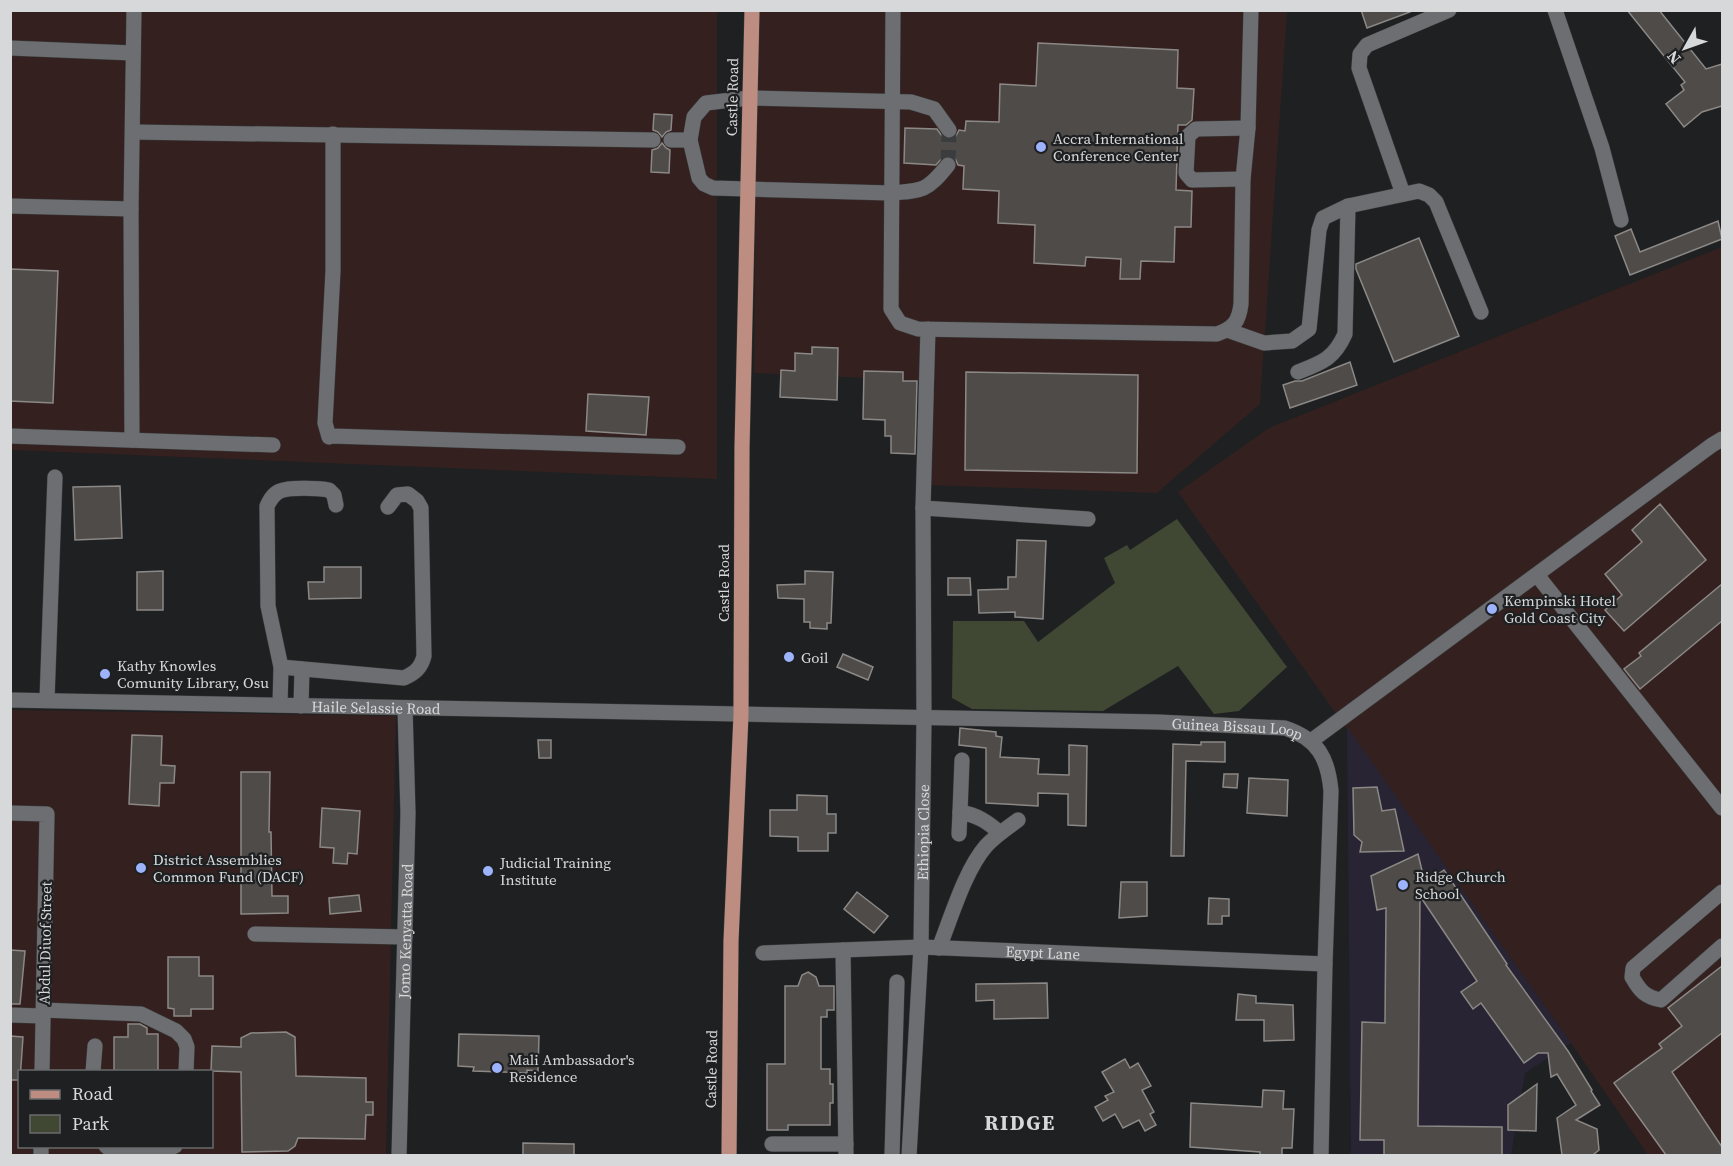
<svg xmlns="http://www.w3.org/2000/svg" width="1733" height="1166" viewBox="0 0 1733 1166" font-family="'Source Serif 4',serif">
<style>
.commercial{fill:#34211f;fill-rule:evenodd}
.education{fill:#282434}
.green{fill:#404833}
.building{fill:#4e4b49;stroke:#8b8886;stroke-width:1.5}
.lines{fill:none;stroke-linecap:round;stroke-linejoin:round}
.minor-tunnel{stroke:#3a3c3d;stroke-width:15;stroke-dasharray:15 8;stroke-linecap:butt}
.minor-casing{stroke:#393b3c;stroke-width:16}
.major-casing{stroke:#393b3c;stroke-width:16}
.minor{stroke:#6c6e71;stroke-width:15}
.major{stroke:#be8d81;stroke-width:15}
.poi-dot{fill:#9db4fd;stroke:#1e2022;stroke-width:2}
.labels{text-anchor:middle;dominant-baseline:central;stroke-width:4.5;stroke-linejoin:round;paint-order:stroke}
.street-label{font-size:15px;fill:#d6d8d9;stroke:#1e2022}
.poi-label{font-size:15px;fill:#d6d8d9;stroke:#1e2022;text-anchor:start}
.district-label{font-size:21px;font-weight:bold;letter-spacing:1.5px;fill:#d6d8d9;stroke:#1e2022}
</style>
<rect width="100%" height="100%" fill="#1e2022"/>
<g class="commercial">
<polygon points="11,11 717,11 717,479 11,450"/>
<polygon points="757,11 1287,11 1260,404 1157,493 928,485 935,381 754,373"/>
<polygon points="1722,247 1722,1155 1648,1155 1571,1043 1178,492 1269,428"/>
<path d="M11 710 396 716 386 1155 11 1156ZM20 1072H212V1146H20Z"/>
</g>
<polygon class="education" points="1347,727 1571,1043 1525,1073 1511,1155 1351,1155"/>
<polygon class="green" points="1177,519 1287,667 1239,711 1214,714 1178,666 1103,711 972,709 952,698 953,621 1024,621 1038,642 1115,583 1104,558 1127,545 1130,550"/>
<g class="building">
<polygon points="1361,10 1410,10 1410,12 1367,28"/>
<polygon points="1627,10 1659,10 1706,69 1722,64 1722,106 1702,112 1684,127 1666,104 1684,90 1681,85 1685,82"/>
<polygon points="1038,43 1178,50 1177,88 1194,89 1192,120 1186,125 1178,125 1176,190 1192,191 1191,227 1175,227 1174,262 1141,261 1140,279 1120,279 1121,259 1086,257 1085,266 1034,263 1035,225 998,223 999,191 963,189 964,166 958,165 955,158 950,156 944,156 936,165 904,163 905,128 937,129 944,139 949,140 955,138 959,130 965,131 966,121 999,122 1000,84 1036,86"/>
<polygon points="654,114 672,115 671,130 666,132 662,137 658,132 653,130"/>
<polygon points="662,143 666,148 670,150 669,173 651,172 652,150 658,148"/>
<polygon points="1718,221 1722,239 1630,275 1615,236 1631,229 1640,252"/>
<polygon points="1419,238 1459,336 1394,362 1356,269 1356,264"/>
<polygon points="10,269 58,271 53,403 10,401"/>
<polygon points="812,347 838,348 837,400 780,397 781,370 795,371 795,353 812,354"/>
<polygon points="1350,362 1357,385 1290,408 1283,385 1295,381 1302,381"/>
<polygon points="864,371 903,372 903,381 917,381 915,454 891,453 891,436 885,436 885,420 863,419"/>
<polygon points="966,372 1138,375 1137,473 965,470"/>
<polygon points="588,394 649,397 646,435 586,431"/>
<polygon points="120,486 122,538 75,540 73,487"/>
<polygon points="1660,504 1706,560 1624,631 1605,610 1622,595 1605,574 1642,542 1632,530"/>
<polygon points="1017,540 1046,541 1043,619 1015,617 1015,612 979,613 978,590 1008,589 1008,577 1016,577"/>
<polygon points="324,567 361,567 361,598 309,599 308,582 324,582"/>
<polygon points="163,571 163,610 137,610 137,572"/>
<polygon points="805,571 833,572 831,623 827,623 827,629 810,628 810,622 804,622 804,599 778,598 777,585 805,584"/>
<polygon points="948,578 970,578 971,595 948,595"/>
<polygon points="1722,584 1722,621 1640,689 1624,669 1641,656 1639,653"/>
<polygon points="843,654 873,667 868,680 837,667"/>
<polygon points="960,728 996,732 996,736 1002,737 1000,757 1039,759 1038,774 1069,775 1069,745 1087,746 1086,826 1068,825 1068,794 1038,793 1038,806 986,803 986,748 959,745"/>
<polygon points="132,735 162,736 161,765 175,766 174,783 160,783 159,806 129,804"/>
<polygon points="538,740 551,740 551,758 539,758"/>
<polygon points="1201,742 1225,742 1225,762 1186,761 1184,856 1171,856 1173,744 1201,745"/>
<polygon points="241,772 270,772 269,832 271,832 272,896 288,896 288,913 241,914"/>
<polygon points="1224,774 1238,774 1237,788 1223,787"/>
<polygon points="1249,778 1288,780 1287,816 1247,813"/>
<polygon points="1377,787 1382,811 1395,809 1404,851 1360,852 1362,842 1354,835 1353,788"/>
<polygon points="797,795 827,796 827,814 836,814 836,833 828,833 828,851 798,851 798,837 770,836 770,810 797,810"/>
<polygon points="322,808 360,811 357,854 348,853 347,864 333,863 334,848 320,847"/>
<polygon points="1418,854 1425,883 1444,870 1507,964 1506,965 1568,1051 1592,1090 1591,1091 1600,1105 1576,1120 1597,1129 1599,1150 1593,1155 1562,1155 1557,1118 1576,1105 1557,1074 1551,1077 1548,1053 1538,1053 1524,1063 1481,1003 1473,1009 1461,992 1477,981 1420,896 1418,1126 1502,1127 1502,1155 1384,1155 1384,1140 1360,1140 1362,1022 1385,1023 1386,908 1377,910 1371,876"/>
<polygon points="1121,882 1147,882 1147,916 1119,918"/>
<polygon points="857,892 888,916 874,933 844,909"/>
<polygon points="359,895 361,911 330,914 329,898"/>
<polygon points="1209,898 1229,899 1229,916 1222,916 1222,924 1208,924"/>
<polygon points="10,950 25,951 20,1004 10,1004"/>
<polygon points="168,957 199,957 199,976 213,976 213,1009 191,1009 191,1016 174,1016 174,1009 168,1008"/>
<polygon points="1722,966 1722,1033 1672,1072 1722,1147 1722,1155 1666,1155 1614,1083 1662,1048 1659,1044 1682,1026 1668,1008"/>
<polygon points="808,972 816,977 819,986 834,986 834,1010 827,1010 827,1017 821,1017 821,1069 830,1069 830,1084 833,1084 833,1103 830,1103 830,1125 788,1125 788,1130 767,1130 767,1064 785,1064 785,986 798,986 802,975"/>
<polygon points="1047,983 1048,1018 994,1019 994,1000 976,1001 976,984"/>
<polygon points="1238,994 1256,996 1256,1003 1293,1005 1294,1040 1264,1041 1264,1020 1236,1020"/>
<polygon points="128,1024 140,1024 147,1028 147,1034 158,1034 158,1071 114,1071 114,1037 128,1037"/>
<polygon points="286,1032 295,1037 296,1076 366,1078 366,1102 373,1102 373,1115 366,1115 365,1139 298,1138 295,1146 288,1151 242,1152 241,1072 211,1071 212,1046 241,1047 241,1038 251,1033"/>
<polygon points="459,1034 539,1036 538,1071 527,1070 527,1073 473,1071 474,1067 458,1066"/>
<polygon points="10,1036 23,1037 20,1080 10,1080"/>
<polygon points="1125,1059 1130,1068 1138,1063 1151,1086 1142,1090 1154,1112 1150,1114 1156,1125 1145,1131 1139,1120 1123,1128 1115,1114 1103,1121 1095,1107 1108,1100 1105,1096 1114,1092 1102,1072"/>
<polygon points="1537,1084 1536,1131 1508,1130 1508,1105"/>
<polygon points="1263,1090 1284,1091 1283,1109 1294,1109 1292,1148 1282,1148 1282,1155 1260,1155 1260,1152 1190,1147 1191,1103 1262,1107"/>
<polygon points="523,1143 574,1144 574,1155 523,1155"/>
</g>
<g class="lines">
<polyline class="minor-tunnel" points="948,165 949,130"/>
<defs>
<g id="minor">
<path d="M893 10 891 309 900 323 918 329 1217 334C1234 328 1239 321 1241 304L1243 179 1248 128 1251 10"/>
<polyline points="1555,10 1602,148 1621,220"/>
<polyline points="10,48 133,53"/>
<polyline points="133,132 653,140"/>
<polyline points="333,134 333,271 325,423 329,437 332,436 678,447"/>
<polyline points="671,140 690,140"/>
<path d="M948 165C927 191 923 191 890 193L713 188 704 184 699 178 690 140 694 117 706 103 749 98 911 102 934 109 949 130"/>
<polyline points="1243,179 1192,180 1186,173 1188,136 1196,129 1248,128"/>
<polyline points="1403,194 1359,68 1360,54 1367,45 1449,10"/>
<polyline points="10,206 131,209"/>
<polyline points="1227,330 1264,343 1292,341 1309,329 1319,230 1323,218 1348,206 1419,191 1429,195 1436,202 1481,312"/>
<path d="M1298 372C1321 363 1334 359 1345 334L1348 206"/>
<polyline points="10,436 273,445"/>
<polyline points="132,440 131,209 134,10"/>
<polyline points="923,508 1088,519"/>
<polyline points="1537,575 1722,808"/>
<path d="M281 667 404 678C415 673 421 668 424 656L421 508 417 501 408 494 397 495 388 507"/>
<path id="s1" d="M10 700 1158 722 1285 728C1318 739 1328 758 1331 791L1325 964 1321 1156"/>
<polyline points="47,700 55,477"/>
<path d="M280 705 281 667 268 606 267 506C270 500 273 494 280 491 289 487 319 488 329 490L334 495 336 505"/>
<polyline points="301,706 302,669"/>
<polyline points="1311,741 1712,445 1722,439"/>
<path d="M962 760 960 812C977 815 988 822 1000 833"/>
<polyline points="10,813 47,814 42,1072"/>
<polyline points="959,834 960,812"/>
<path d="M1722 892 1633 968 1632 977C1640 991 1645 997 1661 1000L1722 946"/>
<polyline points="255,934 405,937"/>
<path d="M939 948C951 918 965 870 986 846 995 836 1007 828 1018 820"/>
<polyline points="843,950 846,1156"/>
<path id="s2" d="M763 953 921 947 1325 964"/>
<polyline points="43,1010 141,1014 176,1031 184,1039 187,1047 186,1072"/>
<polyline points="10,1015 43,1016"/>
<polyline points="93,1072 95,1046"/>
<polyline points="772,1144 846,1144"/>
<path d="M106 1146C118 1158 161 1154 175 1146"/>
<polyline points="41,1156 41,1146"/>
<path id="s3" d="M399 1156 408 813 405 708"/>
<polyline points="892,1156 897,982"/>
<path id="s4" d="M909 1156 921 947 924 719 923 508 928 329"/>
</g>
<polyline id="major" points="729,1156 731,941 741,715 742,448 752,10"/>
</defs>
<use href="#minor" class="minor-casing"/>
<use href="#major" class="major-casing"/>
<use href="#minor" class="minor"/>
<use href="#major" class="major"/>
</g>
<g class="poi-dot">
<circle cx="1041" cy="147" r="6"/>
<circle cx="1492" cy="609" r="6"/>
<circle cx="789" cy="657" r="6"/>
<circle cx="105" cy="674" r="6"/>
<circle cx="141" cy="868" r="6"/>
<circle cx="488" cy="871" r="6"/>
<circle cx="1403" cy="885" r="6"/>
<circle cx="497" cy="1068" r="6"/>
</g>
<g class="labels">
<g class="street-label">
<text transform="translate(732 97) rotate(-89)">Castle Road</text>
<text transform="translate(723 583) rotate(-90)">Castle Road</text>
<text stroke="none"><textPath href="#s1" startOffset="366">Haile Selassie Road</textPath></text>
<text stroke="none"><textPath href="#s1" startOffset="1228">Guinea Bissau Loop</textPath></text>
<text stroke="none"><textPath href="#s4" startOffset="324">Ethiopia Close</textPath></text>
<text stroke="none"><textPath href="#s3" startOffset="225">Jomo Kenyatta Road</textPath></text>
<text transform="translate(45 943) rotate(-89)">Abdul Diuof Street</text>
<text stroke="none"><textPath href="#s2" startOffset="280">Egypt Lane</textPath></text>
<text transform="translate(711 1069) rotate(-89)">Castle Road</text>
</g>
<g class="poi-label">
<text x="1053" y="138">Accra International<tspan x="1053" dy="17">Conference Center</tspan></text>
<text x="1504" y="600">Kempinski Hotel<tspan x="1504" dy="17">Gold Coast City</tspan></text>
<text x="801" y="657">Goil</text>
<text x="117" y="665">Kathy Knowles<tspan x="117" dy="17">Comunity Library, Osu</tspan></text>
<text x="153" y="859">District Assemblies<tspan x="153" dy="17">Common Fund (DACF)</tspan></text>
<text x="500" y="862">Judicial Training<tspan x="500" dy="17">Institute</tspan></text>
<text x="1415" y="876">Ridge Church<tspan x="1415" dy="17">School</tspan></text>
<text x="509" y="1059">Mali Ambassador's<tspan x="509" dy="17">Residence</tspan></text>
</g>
<g class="district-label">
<text x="1020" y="1122">RIDGE</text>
</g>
</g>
<rect width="1733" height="1166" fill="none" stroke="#d6d8d9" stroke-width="24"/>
<rect x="18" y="1070" width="195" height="78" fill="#1e2022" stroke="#686a6b" stroke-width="1.5"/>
<rect x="30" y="1090" width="30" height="9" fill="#be8d81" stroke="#686a6b" stroke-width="1.5"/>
<text x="72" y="1100" font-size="18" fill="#d6d8d9">Road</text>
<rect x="30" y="1115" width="30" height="18" fill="#404833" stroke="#686a6b" stroke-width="1.5"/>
<text x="72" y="1130" font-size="18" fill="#d6d8d9">Park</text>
<g transform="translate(1685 48) rotate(230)" stroke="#1e2022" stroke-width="4.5" paint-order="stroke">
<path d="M0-4.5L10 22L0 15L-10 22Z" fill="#d6d8d9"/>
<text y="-9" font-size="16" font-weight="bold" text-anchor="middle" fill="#d6d8d9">N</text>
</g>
</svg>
